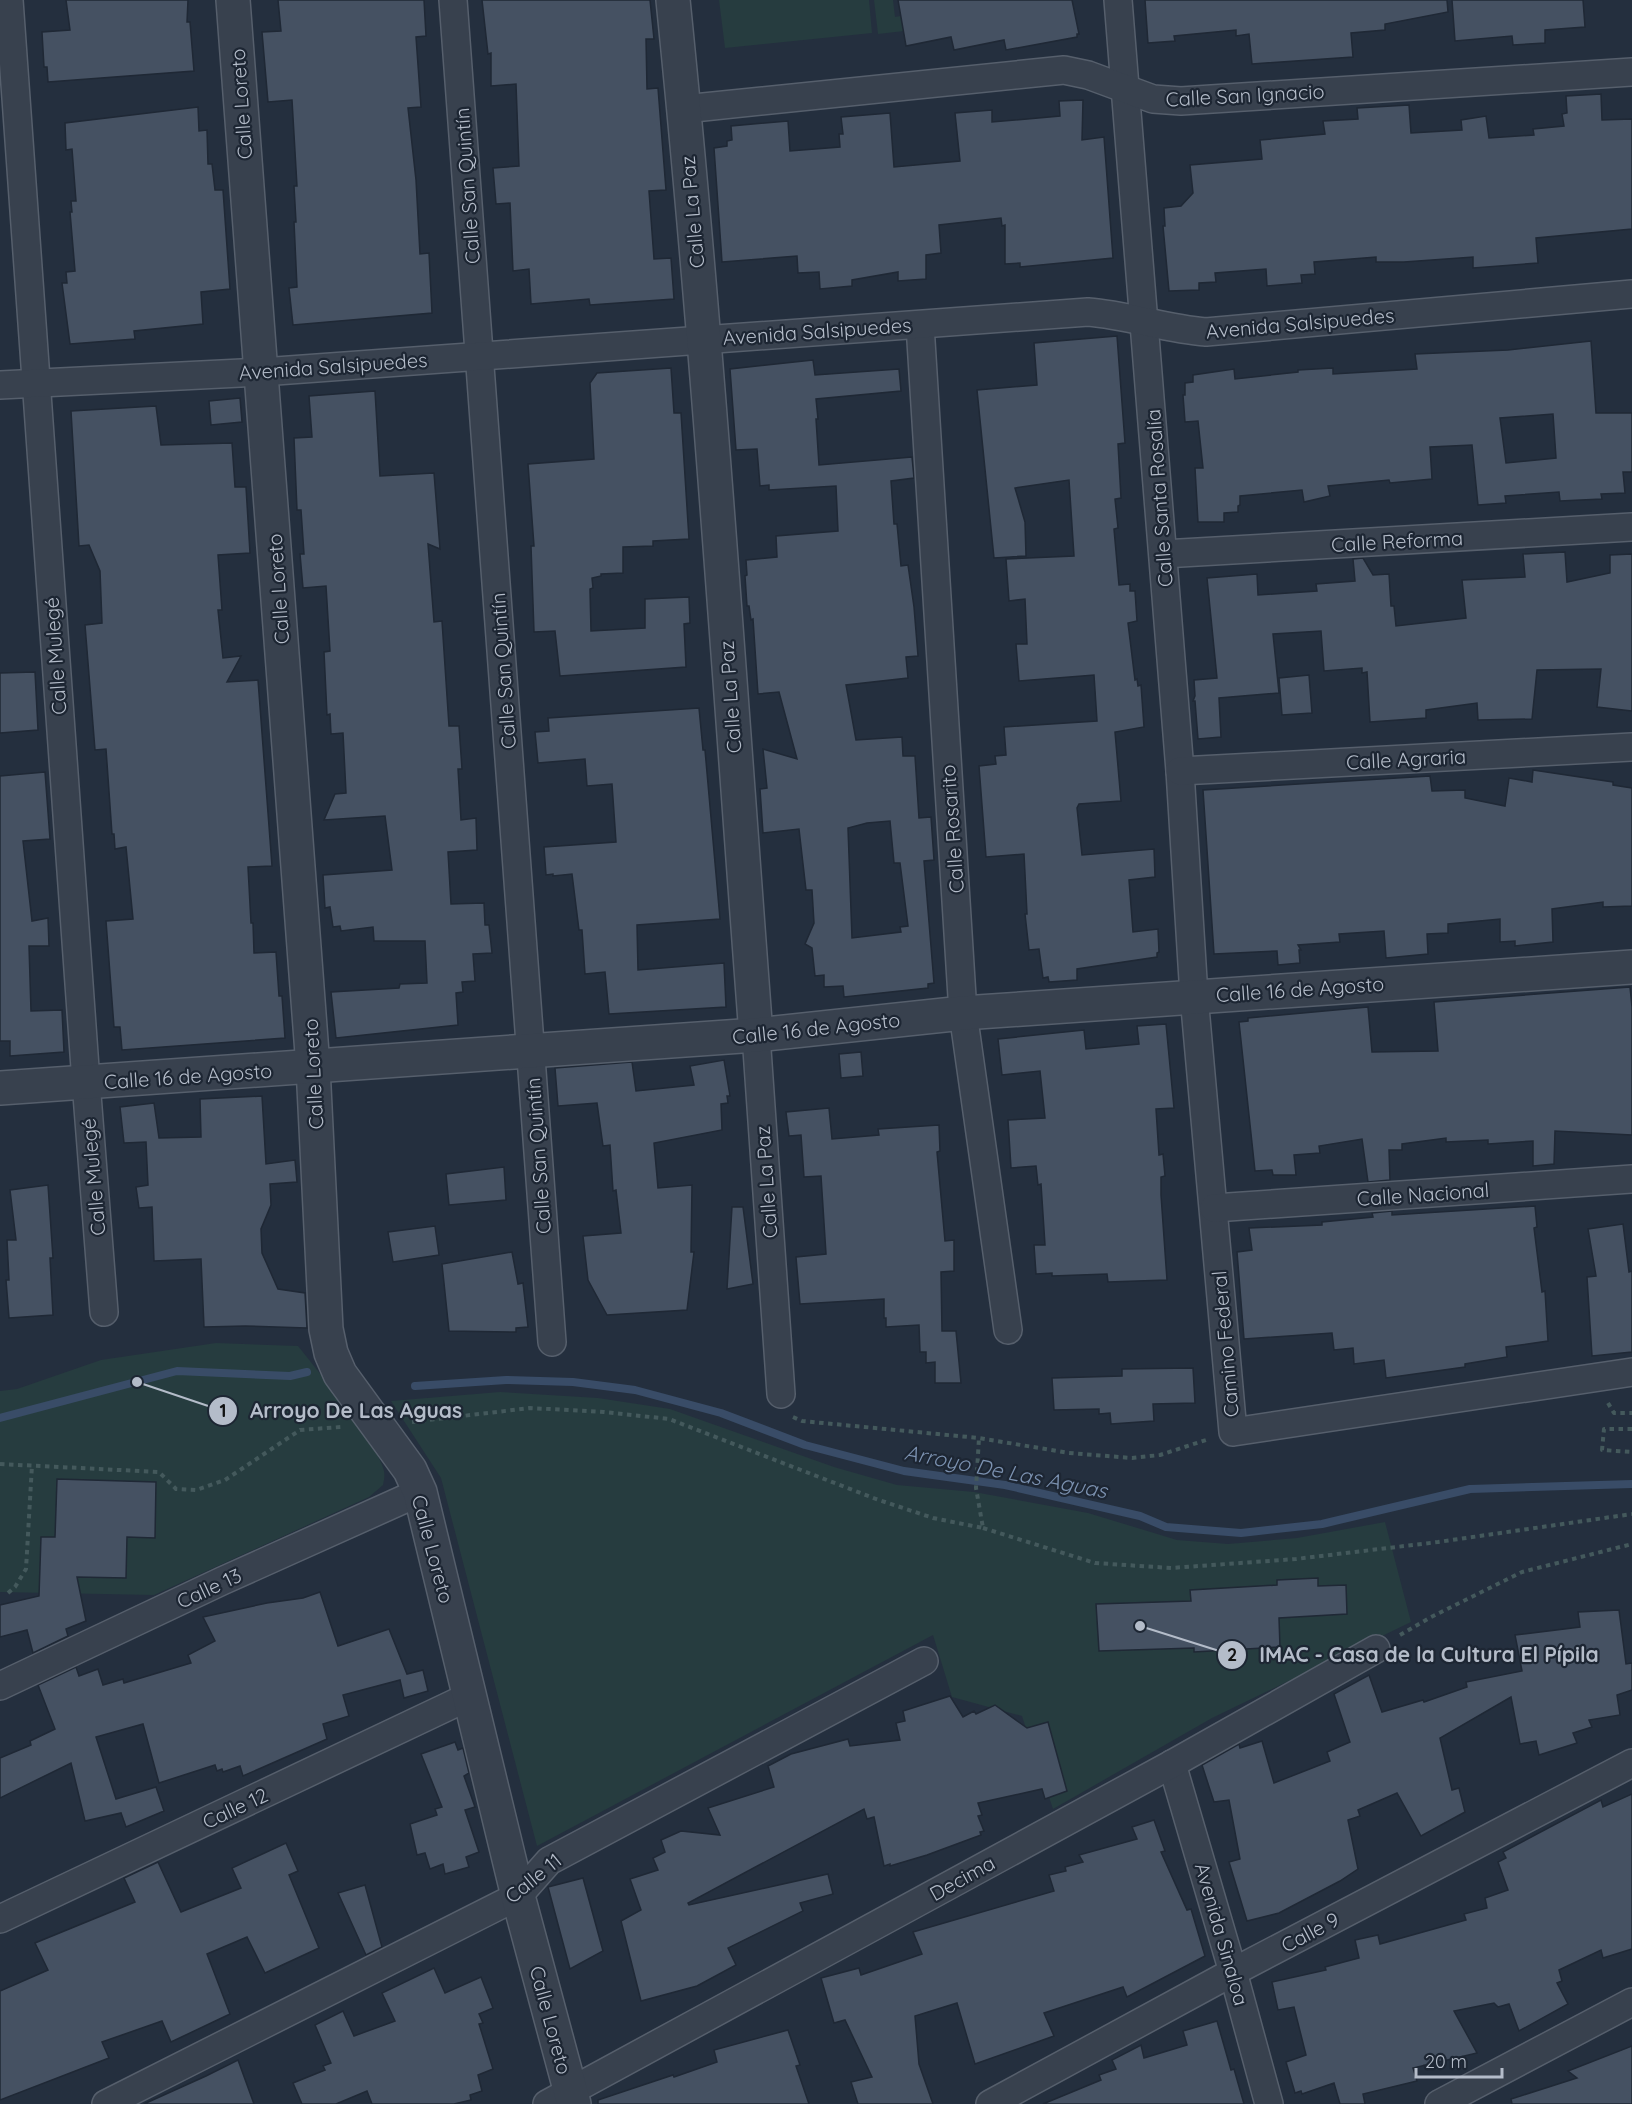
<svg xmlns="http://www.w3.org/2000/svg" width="1632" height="2104" viewBox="0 0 1632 2104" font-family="Quicksand,sans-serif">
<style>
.green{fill:#263c3f}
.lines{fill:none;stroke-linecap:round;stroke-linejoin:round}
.stream{stroke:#394c67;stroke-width:8}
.building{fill:#455162;stroke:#1f2835;stroke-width:1.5;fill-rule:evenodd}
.minor-casing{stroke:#565f6c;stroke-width:30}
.tertiary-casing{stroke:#565f6c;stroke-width:36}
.path{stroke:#44595c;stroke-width:4;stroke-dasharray:4.5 4.5;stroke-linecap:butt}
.minor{stroke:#38414e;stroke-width:27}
.tertiary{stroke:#38414e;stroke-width:33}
.labels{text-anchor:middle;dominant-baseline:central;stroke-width:4.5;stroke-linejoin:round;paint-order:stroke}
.street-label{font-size:20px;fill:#b4bcc9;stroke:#1d2633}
.water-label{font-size:21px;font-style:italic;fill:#7c92b1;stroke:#1d2633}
.leader{fill:none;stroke:#b4bcc9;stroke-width:2}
.callout-dot{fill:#b4bcc9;stroke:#1d2633;stroke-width:2}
.mark-label{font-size:18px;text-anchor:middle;font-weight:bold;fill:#111}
.callout-label{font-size:21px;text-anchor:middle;font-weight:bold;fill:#b4bcc9;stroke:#1d2633;stroke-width:4.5;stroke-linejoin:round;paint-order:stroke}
</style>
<rect width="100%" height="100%" fill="#242f3e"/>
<g class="green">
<polygon points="719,0 869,0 872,33 725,48"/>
<polygon points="874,0 893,0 895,17 901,16 904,31 878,34"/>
<path d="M216 1343 298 1346C315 1367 381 1449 384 1471 385 1475 384 1480 383 1485L369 1497 154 1595 0 1592V1391L17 1389 101 1360Z"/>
<polygon points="500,1392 598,1398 670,1409 834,1467 897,1485 974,1492 1088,1513 1177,1540 1228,1544 1297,1538 1385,1522 1411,1622 1212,1718 1053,1809 1022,1716 952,1697 933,1635 537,1846 441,1478 391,1401"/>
</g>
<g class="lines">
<g class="stream">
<polyline points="415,1386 506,1380 573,1382 635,1390 721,1413 805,1445 904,1471 1005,1485 1140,1516 1166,1527 1241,1533 1322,1524 1470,1489 1632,1484"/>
<polyline points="0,1418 177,1371 290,1376 307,1372"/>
</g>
</g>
<g class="building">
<polygon points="66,0 188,0 187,22 190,22 194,71 48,82 47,67 44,67 42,32 70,30"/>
<polygon points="278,0 424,0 426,36 416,37 421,107 408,108 416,180 420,254 429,253 432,313 293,325 289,288 297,287 294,222 296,222 294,186 297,186 292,100 268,102 262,32 281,31"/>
<polygon points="482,0 650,0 654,39 646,39 647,89 658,88 666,190 649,191 654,259 671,258 674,299 590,305 589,299 531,304 529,269 513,271 510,203 496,204 493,168 519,166 516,84 491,86 491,53 488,54"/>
<polygon points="898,0 1072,0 1079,34 1077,34 1077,37 1006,50 1004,40 954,50 951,37 906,46"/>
<polygon points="1145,0 1447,0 1448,12 1385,24 1385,30 1351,33 1353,57 1252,64 1249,34 1236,36 1236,30 1174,36 1175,41 1148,43"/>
<polygon points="1452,0 1583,0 1585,27 1545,30 1545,43 1513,45 1512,36 1455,41"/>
<polygon points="1601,94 1602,120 1632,119 1632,229 1536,238 1538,263 1473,268 1473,257 1404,262 1376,262 1376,257 1314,262 1315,274 1301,275 1302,283 1267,286 1266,269 1215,273 1216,282 1199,283 1199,290 1169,291 1163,226 1165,226 1164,208 1181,206 1193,193 1190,165 1262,159 1260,140 1325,134 1323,121 1358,119 1357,108 1409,105 1411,133 1462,130 1461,120 1486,116 1489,138 1534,135 1533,129 1564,126 1562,114 1567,113 1566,96"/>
<polygon points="1083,100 1082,140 1104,137 1113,258 1020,267 1020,263 1005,264 1005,225 1002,226 1001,218 939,225 941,253 926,255 926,279 898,281 898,272 852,280 852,286 820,289 819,272 798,273 797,256 722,262 714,148 727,146 727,141 732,140 731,126 788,121 790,151 840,147 839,134 843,134 841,117 890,113 894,167 960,161 955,113 992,110 992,122 1060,116 1059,101"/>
<polygon points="198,107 199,131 207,130 208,164 212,164 215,190 223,190 230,289 201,292 203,324 134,331 135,339 70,344 62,283 67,283 66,272 75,271 70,212 72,212 71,201 76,201 72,149 66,150 65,123"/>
<polygon points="1117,336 1125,443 1118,444 1121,498 1115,499 1118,528 1114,529 1119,585 1130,584 1130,591 1135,591 1137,621 1128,623 1135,680 1137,679 1138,686 1141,685 1144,727 1115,732 1121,801 1079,804 1077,808 1082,855 1154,849 1155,877 1129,880 1133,932 1158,929 1159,952 1157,953 1157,957 1077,969 1077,980 1049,982 1048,977 1043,978 1039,949 1029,950 1025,914 1027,914 1024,854 986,857 979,766 996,764 995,756 1006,755 1004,727 1097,721 1094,675 1019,681 1016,644 1027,644 1025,599 1009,601 1006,559 1074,556 1069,480 1015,488 1025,522 1026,556 994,558 977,390 1037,385 1034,343"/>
<path d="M1591 341 1596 413H1632V472H1623L1625 493 1601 494 1602 499 1560 501 1559 492 1505 496 1506 503 1478 505 1472 445 1430 447 1432 479 1390 483 1389 480 1328 486 1330 496 1304 502 1302 490 1240 496V505L1238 506V512L1224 513V522H1198L1195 468H1203L1198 421 1185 422 1183 395H1185V383L1193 382V375L1234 369 1235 379 1298 372V370L1333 368V374L1417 369 1415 354 1508 350ZM1553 414 1556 458 1506 463 1500 418Z"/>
<path d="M813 360 815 375 899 369 901 391 816 399 818 419H816L819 465 912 457 914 478 891 481 894 524H897L901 566 908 565 914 607 918 656 906 657 908 678 846 685 856 740 902 737 903 756H915L919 818 931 817 934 860 924 861 934 983 928 984V988L844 997 843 986 824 987V975L815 976 812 948 805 944 814 923 812 890H806L799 829 763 833 760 789 767 788 763 749 797 759 779 692 758 694 753 619 751 620 749 606H747L745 576 747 575 746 560 777 557 776 536 838 531 836 486 769 490V485L760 486 757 449 736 450 730 369ZM890 821 894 863H900L908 926 900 927 901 932 852 938 848 828 867 823Z"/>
<polygon points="671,368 674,413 681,413 689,539 653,541 653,546 623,547 623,573 601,574 601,576 592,578 593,588 590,589 591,631 645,628 645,599 689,597 690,623 684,624 686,667 560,676 555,631 534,632 531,546 534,546 528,464 594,459 590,383 597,373"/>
<polygon points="375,391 380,476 434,473 440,549 428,544 434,622 442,621 449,726 459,726 462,769 458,769 461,820 476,818 477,850 448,852 451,904 484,903 485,925 489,925 492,953 473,954 475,981 462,982 463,992 456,993 458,1025 336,1038 331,992 399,988 400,984 427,983 425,941 374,941 373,927 341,931 340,926 333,927 330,907 325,908 323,875 392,870 385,816 324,820 335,794 346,793 343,733 331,734 330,714 327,715 324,652 330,651 326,586 303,588 300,554 304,554 301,510 297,510 294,438 312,437 309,396"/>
<polygon points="240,398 242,422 211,425 209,401"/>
<polygon points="156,406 161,445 232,443 235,487 246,487 250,553 218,555 222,610 218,610 223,658 241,656 227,682 258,680 272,866 248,867 251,923 253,923 254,953 276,952 279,996 282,996 285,1038 122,1050 120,1027 114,1027 106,921 133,919 126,847 115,849 114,834 112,834 106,749 95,750 85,625 102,623 100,571 89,545 79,546 71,411"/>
<polygon points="1565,552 1567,582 1610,573 1610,555 1632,554 1632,711 1597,707 1601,669 1537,670 1532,719 1478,720 1477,703 1426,710 1426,718 1370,722 1367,672 1362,673 1362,668 1324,671 1321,631 1273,634 1279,693 1219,698 1221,737 1198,739 1195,701 1193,701 1195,696 1194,680 1217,678 1207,578 1257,574 1258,595 1317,591 1316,584 1355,581 1353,559 1363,558 1373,575 1389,574 1391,606 1394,606 1396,626 1466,618 1462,580 1525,577 1523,554"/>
<polygon points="35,672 38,730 0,733 0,673"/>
<polygon points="1309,675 1312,713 1282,715 1279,678"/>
<polygon points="699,708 703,750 705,750 720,919 637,925 638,970 724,963 726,1007 609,1014 605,972 585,974 582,930 579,930 572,874 553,876 553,874 546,875 544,847 616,842 612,784 587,786 585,759 538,763 535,732 549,731 548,718"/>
<polygon points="1533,770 1613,782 1613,785 1632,788 1632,906 1603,907 1603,902 1552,909 1553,942 1515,946 1515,941 1500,942 1500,919 1448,924 1448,933 1427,934 1428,954 1386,958 1384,931 1339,934 1340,942 1298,945 1301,950 1299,950 1300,963 1278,965 1277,951 1214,954 1203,790 1430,776 1432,791 1465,790 1465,798 1505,806 1509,778 1532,782"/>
<polygon points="45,772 50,839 23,841 32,921 48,918 49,946 29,946 31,1011 62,1010 64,1052 10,1056 10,1041 0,1041 0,776"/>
<polygon points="1630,987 1632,1007 1632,1135 1555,1131 1554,1164 1533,1166 1533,1141 1488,1144 1488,1140 1446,1142 1446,1138 1402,1144 1402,1150 1389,1150 1390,1180 1368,1182 1362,1139 1319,1146 1320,1153 1294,1155 1296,1175 1273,1175 1272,1170 1255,1171 1239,1022 1248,1021 1248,1018 1368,1007 1372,1052 1438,1051 1434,1002"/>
<polygon points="1166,1024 1174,1108 1156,1109 1159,1155 1163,1154 1165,1176 1161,1177 1161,1195 1167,1280 1108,1282 1107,1274 1052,1276 1052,1273 1036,1274 1034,1245 1045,1245 1041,1184 1038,1185 1036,1166 1011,1168 1008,1120 1045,1118 1040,1071 1002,1075 998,1039 1084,1030 1086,1049 1139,1044 1137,1026"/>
<polygon points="861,1052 863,1076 841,1078 839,1054"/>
<polygon points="724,1060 730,1096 727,1096 728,1103 721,1104 722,1130 654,1143 658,1188 692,1185 691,1252 694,1252 687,1310 607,1315 588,1280 583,1236 621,1233 616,1190 613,1191 610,1145 603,1146 597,1103 558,1106 555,1068 632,1062 636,1091 694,1085 690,1066"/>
<polygon points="262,1096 266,1164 295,1160 297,1182 270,1184 271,1205 261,1229 262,1253 278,1289 305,1293 307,1328 245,1326 204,1327 201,1259 154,1261 152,1207 139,1208 136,1187 148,1185 146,1142 124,1143 120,1107 154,1103 159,1138 201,1137 200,1099"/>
<polygon points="829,1108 832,1139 879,1135 878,1129 939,1125 940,1151 937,1152 945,1241 954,1240 954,1271 941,1272 942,1331 956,1331 961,1383 935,1383 935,1362 926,1363 926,1352 920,1352 919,1325 886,1327 886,1318 884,1318 884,1299 800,1304 796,1257 826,1254 821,1176 804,1177 801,1135 789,1136 786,1112"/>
<polygon points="504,1167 506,1200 449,1205 446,1174"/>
<polygon points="48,1185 53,1258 50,1258 53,1315 9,1318 6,1280 9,1280 7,1240 16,1240 10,1190"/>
<polygon points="1535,1206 1537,1227 1534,1228 1542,1292 1545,1291 1548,1341 1506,1347 1507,1357 1465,1364 1465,1367 1386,1378 1384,1360 1354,1364 1353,1348 1334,1350 1332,1333 1244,1339 1237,1252 1252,1250 1249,1228 1322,1225 1322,1222 1373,1217 1372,1213 1392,1211 1392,1215"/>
<polygon points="732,1207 743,1207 753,1284 727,1289"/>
<polygon points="1623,1224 1629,1272 1632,1271 1632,1352 1592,1356 1587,1277 1596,1276 1588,1229"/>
<polygon points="435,1226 439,1255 393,1262 388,1232"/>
<polygon points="512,1252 518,1284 523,1283 528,1327 516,1328 516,1332 449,1331 442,1264"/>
<polygon points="1193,1368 1195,1403 1153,1404 1154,1421 1111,1424 1110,1413 1099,1414 1099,1409 1054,1410 1052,1378 1122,1376 1122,1369"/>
<polygon points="57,1479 156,1482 155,1538 127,1537 126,1578 77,1577 86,1621 66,1629 68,1636 33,1653 27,1630 0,1637 0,1605 39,1596 41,1537 55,1537"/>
<polygon points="1318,1578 1318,1586 1346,1585 1347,1614 1279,1618 1280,1647 1194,1652 1194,1648 1099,1651 1096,1604 1191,1601 1190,1590 1277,1585 1277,1580"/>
<polygon points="320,1592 338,1646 389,1629 407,1674 423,1670 428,1691 404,1698 400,1680 343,1695 349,1716 323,1724 327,1739 243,1776 240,1766 223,1772 222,1769 217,1771 215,1765 159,1783 143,1724 96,1737 116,1799 156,1787 164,1811 126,1827 121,1813 85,1821 71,1763 0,1798 0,1758 31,1745 30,1741 55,1729 38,1685 76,1667 79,1676 98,1669 103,1685 123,1679 124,1683 191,1663 188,1655 215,1641 203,1617 267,1603 303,1598"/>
<polygon points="1619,1610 1626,1664 1632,1663 1632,1690 1617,1695 1620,1715 1589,1720 1592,1727 1573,1733 1577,1743 1539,1755 1536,1741 1520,1744 1511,1697 1440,1738 1452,1790 1459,1788 1465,1812 1421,1836 1397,1793 1358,1810 1360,1816 1348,1820 1358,1869 1340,1881 1279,1913 1247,1921 1229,1862 1240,1859 1229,1800 1214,1802 1202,1765 1239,1744 1240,1748 1262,1741 1274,1783 1330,1761 1327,1752 1350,1742 1334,1694 1369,1675 1382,1712 1423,1700 1424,1702 1467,1687 1466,1682 1522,1671 1515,1635 1580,1627 1578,1612"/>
<polygon points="950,1696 963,1717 974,1711 976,1714 995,1705 1027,1728 1048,1722 1067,1791 1045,1799 1042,1789 978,1803 982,1815 978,1816 984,1831 980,1832 981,1835 927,1855 890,1866 890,1864 884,1866 874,1817 867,1819 864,1809 688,1903 689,1905 828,1874 833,1894 800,1903 803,1911 728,1948 736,1965 697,1986 641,2001 621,1921 641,1910 630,1879 658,1870 653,1858 665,1852 661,1840 681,1831 720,1835 708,1808 774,1787 768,1766 791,1754 848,1739 850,1746 900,1740 896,1723 905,1721 903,1711"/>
<polygon points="455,1742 458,1750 463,1748 469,1773 464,1776 475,1807 465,1810 479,1852 466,1857 469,1867 445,1874 443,1864 430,1869 425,1853 417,1855 410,1824 437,1815 435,1809 442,1807 421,1754"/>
<polygon points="1632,1794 1632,1949 1603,1958 1601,1950 1559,1970 1562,1981 1557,1983 1568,2004 1519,2031 1509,2004 1498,2007 1494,2003 1454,2011 1477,2053 1413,2068 1417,2081 1363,2094 1365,2104 1340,2104 1334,2083 1302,2094 1301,2091 1295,2093 1286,2062 1306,2055 1294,2007 1278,2010 1272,1982 1326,1970 1325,1967 1359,1958 1355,1940 1378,1935 1380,1944 1466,1920 1464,1914 1487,1908 1485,1898 1508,1890 1498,1862 1506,1858 1503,1852 1601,1800 1603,1807"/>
<polygon points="1154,1820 1165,1851 1161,1852 1187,1910 1191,1909 1205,1956 1127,1997 1123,1987 1044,2013 1054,2036 975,2064 957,2003 915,2016 919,2064 933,2104 858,2104 851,2082 872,2077 845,2020 834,2023 821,1978 859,1968 861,1975 922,1954 913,1932 1054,1891 1049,1875 1066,1871 1065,1867 1083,1862 1079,1855 1137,1839 1132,1827"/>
<polygon points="286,1843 298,1871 289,1875 319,1948 265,1973 247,1937 207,1954 230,2014 171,2042 162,2021 102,2042 109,2058 0,2100 0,1991 48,1970 35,1943 135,1902 124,1878 158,1862 181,1912 241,1888 232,1868"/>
<polygon points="583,1878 603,1951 570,1969 548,1887"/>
<polygon points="365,1885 382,1947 366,1955 338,1893"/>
<polygon points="434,1968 445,1993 481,1977 493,2008 479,2014 483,2023 479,2024 493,2069 478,2075 482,2091 470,2095 471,2100 454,2104 372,2104 367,2091 336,2104 302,2104 293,2083 325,2070 323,2066 331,2063 315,2025 343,2011 354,2036 395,2021 382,1993"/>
<polygon points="1217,2021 1231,2070 1234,2069 1244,2104 1043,2104 1101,2080 1099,2075 1116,2069 1112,2060 1141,2045 1144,2058 1187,2045 1183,2031"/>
<polygon points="788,2030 800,2065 796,2066 809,2104 598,2104 598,2100 673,2075 674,2077 717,2062 714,2050"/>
<polygon points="1632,2046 1632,2104 1512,2104 1511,2099 1577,2078 1568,2071"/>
<polygon points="238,2060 254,2104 144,2104 206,2076"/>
</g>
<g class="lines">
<defs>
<g id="minor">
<polyline points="9,0 86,1082 104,1312"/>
<polyline points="453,0 552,1342"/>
<polyline points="1118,0 1180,771 1194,996 1233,1432 1632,1372"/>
<polyline points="684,109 1064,70 1088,75 1153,99 1181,101 1632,72"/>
<polyline points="920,325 963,1013 1008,1330"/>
<path d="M0 385 262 372 1088 312C1128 315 1166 329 1206 332L1632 294"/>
<polyline points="1163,554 1632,527"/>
<polyline points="1180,771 1632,747"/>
<polyline points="756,1035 781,1394"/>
<polyline points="1214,1208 1632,1179"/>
<polyline points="0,1686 222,1581 420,1492"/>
<polyline points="1172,1764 1233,1972 1269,2104"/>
<polyline points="0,1919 470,1696"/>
<polyline points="106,2104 518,1896 549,1861 924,1661"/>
<polyline points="547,2104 1172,1764 1376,1649"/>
<polyline points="990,2104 1233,1972 1632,1763"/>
<polyline points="1439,2104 1632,2002"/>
</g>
<g id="tertiary">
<polyline points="233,0 313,1067 326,1329 331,1353 340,1374 410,1470 420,1492 518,1896 574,2104"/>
<path d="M673 0C708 344 730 690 756 1035"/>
<polyline points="0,1088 756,1035 963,1013 1632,967"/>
</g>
</defs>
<use href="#minor" class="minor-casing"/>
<use href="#tertiary" class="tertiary-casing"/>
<g class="path">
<polyline points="1608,1403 1614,1413 1632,1413"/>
<polyline points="793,1417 802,1421 979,1438 1069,1453 1132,1458 1160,1455 1209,1439"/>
<polyline points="412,1422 530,1408 604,1412 669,1419 876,1499 933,1518 983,1528 976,1488 979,1438"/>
<polyline points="1632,1429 1604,1429 1602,1450 1632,1452"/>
<polyline points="0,1464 159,1472 176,1489 196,1490 225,1480 300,1430 341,1427"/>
<polyline points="983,1528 1095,1563 1171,1568 1296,1559 1438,1542 1632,1514"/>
<polyline points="8,1593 15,1587 26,1569 32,1465"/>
<polyline points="1400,1635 1431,1617 1522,1572 1632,1544"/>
</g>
<use href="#minor" class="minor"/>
<use href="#tertiary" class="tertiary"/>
</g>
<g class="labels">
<g class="street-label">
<text transform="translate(1245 95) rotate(-3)">Calle San Ignacio</text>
<text transform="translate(241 104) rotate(-94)">Calle Loreto</text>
<text transform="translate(467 186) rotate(-94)">Calle San Quintín</text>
<text transform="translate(692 212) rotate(-95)">Calle La Paz</text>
<text transform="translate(1300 323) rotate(-5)">Avenida Salsipuedes</text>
<text transform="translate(817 331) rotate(-4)">Avenida Salsipuedes</text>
<text transform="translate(333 366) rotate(-4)">Avenida Salsipuedes</text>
<text transform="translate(1159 498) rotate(-94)">Calle Santa Rosalía</text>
<text transform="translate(1397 541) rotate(-3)">Calle Reforma</text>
<text transform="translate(278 589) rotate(-94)">Calle Loreto</text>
<text transform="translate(55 656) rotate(-94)">Calle Mulegé</text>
<text transform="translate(503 671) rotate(-94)">Calle San Quintín</text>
<text transform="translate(730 697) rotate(-94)">Calle La Paz</text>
<text transform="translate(1406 759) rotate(-3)">Calle Agraria</text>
<text transform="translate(952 829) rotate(-94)">Calle Rosarito</text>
<text transform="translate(1300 989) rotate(-4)">Calle 16 de Agosto</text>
<text transform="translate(816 1028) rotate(-6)">Calle 16 de Agosto</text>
<text transform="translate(313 1074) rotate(-93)">Calle Loreto</text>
<text transform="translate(188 1076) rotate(-4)">Calle 16 de Agosto</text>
<text transform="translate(538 1156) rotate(-94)">Calle San Quintín</text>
<text transform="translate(93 1177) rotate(-95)">Calle Mulegé</text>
<text transform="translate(766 1182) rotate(-94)">Calle La Paz</text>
<text transform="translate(1423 1194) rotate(-4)">Calle Nacional</text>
<text transform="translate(1225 1344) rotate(-95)">Camino Federal</text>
<text transform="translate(433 1549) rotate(75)">Calle Loreto</text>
<text transform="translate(209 1588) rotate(-25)">Calle 13</text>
<text transform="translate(235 1808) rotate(-25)">Calle 12</text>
<text transform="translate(533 1878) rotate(-39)">Calle 11</text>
<text transform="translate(962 1878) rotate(-29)">Decima</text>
<text transform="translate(1310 1932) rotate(-28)">Calle 9</text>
<text transform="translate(1222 1934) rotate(74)">Avenida Sinaloa</text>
<text transform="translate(551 2020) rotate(75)">Calle Loreto</text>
</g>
<g class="water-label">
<text transform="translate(1006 1471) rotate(11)">Arroyo De Las Aguas</text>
</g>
</g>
<path class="leader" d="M137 1382L223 1411M1140 1626L1232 1655"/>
<g class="callout-dot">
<circle cx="137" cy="1382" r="6"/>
<circle cx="1140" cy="1626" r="6"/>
<circle cx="223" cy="1411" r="15"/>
<circle cx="1232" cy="1655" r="15"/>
</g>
<g class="mark-label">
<text x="223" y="1417">1</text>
<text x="1232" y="1661">2</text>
</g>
<g class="callout-label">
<text x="356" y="1418">Arroyo De Las Aguas</text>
<text x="1429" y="1662">IMAC - Casa de la Cultura El Pípila</text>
</g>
<path d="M1416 2068v9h86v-9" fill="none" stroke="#b4bcc9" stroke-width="3"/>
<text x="1425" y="2068" font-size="18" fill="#b4bcc9" stroke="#1d2633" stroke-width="4.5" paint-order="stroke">20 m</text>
</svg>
